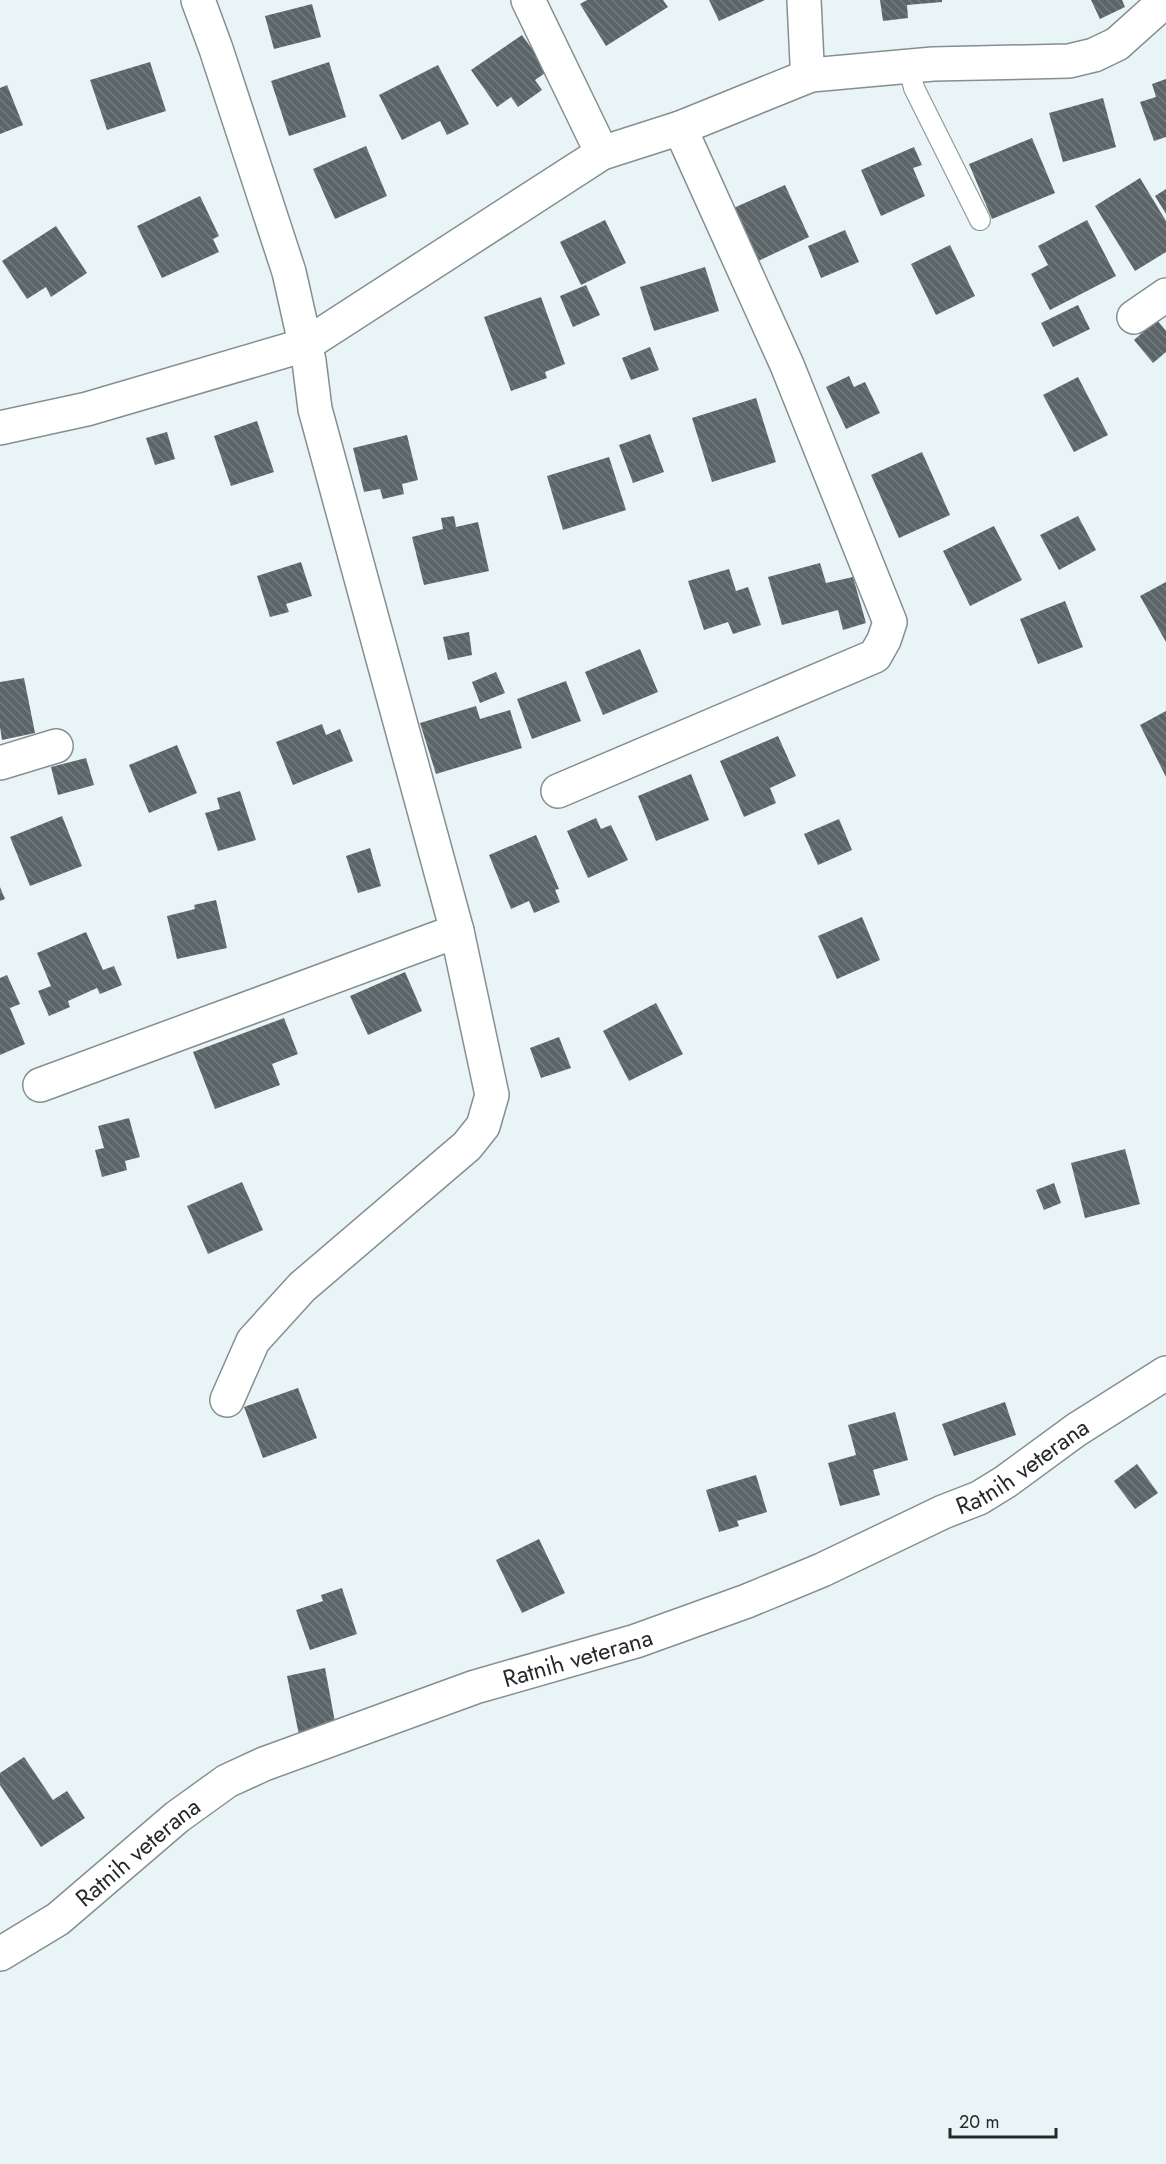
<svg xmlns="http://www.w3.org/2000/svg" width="1166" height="2164" viewBox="0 0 1166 2164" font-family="Jost,sans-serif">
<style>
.building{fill:url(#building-back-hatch)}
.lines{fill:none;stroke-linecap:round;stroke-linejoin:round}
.service-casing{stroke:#858f92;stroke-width:22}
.minor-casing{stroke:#858f92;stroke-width:36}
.service{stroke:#fff;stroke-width:20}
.minor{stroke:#fff;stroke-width:33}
.labels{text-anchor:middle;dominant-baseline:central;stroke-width:6;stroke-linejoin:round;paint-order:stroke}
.street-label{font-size:24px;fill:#25292a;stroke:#e9f4f7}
</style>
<defs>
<pattern id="building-back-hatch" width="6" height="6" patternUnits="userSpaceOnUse" patternTransform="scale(1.5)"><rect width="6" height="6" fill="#5b6567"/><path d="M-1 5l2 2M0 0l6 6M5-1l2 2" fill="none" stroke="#747c7d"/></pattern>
</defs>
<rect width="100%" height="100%" fill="#e9f4f7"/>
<g class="building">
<polygon points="587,0 663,0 668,7 606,46 580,4"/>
<polygon points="709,0 765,0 719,21"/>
<polygon points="880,0 942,0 942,2 907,5 908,18 883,21"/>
<polygon points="1091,0 1122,0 1125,7 1100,19"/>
<polygon points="312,4 321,37 274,49 265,16"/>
<polygon points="522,35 548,71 535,80 542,90 518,107 511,97 497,107 471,70"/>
<polygon points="150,62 166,111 107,130 90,80"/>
<polygon points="329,62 346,117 289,136 271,81"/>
<polygon points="438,65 469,124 447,135 440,121 402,140 379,95"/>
<polygon points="1166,79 1166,137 1154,141 1140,102 1156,97 1152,84"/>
<polygon points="7,85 23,125 0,134 0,88"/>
<polygon points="1103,98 1116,147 1063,162 1049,113"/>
<polygon points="1032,138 1055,193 992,219 969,164"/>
<polygon points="366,146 387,196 335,219 313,169"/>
<polygon points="914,147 922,165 913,168 925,196 881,216 861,170"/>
<polygon points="1140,178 1166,221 1166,252 1135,271 1095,206"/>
<polygon points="785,185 809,237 754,263 729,210"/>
<polygon points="1166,189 1166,214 1155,196"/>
<polygon points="200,196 219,236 213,239 219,252 162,278 137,226"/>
<polygon points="605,220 626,263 581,285 560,242"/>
<polygon points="1087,220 1116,276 1050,310 1031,274 1048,265 1038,246"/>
<polygon points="56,226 87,273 51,297 46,287 27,299 2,261"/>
<polygon points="845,230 859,262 821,278 808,246"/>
<polygon points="950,245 975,296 936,315 911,264"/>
<polygon points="705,267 719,311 654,331 640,287"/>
<polygon points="586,285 600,315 573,327 560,296"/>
<polygon points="541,297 565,364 545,372 547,378 511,391 484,317"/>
<polygon points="1078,305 1090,329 1053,347 1041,323"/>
<polygon points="1157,320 1166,331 1166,352 1153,363 1134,340"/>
<polygon points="650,347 659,370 631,380 622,358"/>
<polygon points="849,376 854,387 865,382 880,413 846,429 826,387"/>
<polygon points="1078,377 1108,435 1074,452 1043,395"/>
<polygon points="756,398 776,462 712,482 692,418"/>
<polygon points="257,421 274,472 231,486 214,436"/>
<polygon points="167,432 175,459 155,465 146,438"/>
<polygon points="650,434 664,472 633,483 619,445"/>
<polygon points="407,435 418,480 402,484 404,494 383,499 380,489 364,492 353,448"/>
<polygon points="922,452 950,515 899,538 871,475"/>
<polygon points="609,457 626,510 563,530 547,476"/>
<polygon points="454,516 456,527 478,522 489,571 424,585 412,537 443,529 441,518"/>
<polygon points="1078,516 1096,550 1059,570 1040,535"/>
<polygon points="994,526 1022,580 970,606 943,551"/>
<polygon points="301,562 312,596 286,604 289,612 270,617 257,576"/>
<polygon points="820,563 826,583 853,577 866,623 843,630 838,610 782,625 768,577"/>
<polygon points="729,569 736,591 748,587 761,625 733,634 728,622 704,630 688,581"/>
<polygon points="1166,582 1166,642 1140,596"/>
<polygon points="1065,601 1083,647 1038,664 1020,619"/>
<polygon points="469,632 472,655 448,660 443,637"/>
<polygon points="640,649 658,692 603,715 585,672"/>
<polygon points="496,672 505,693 480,703 472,682"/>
<polygon points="24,678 35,733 2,740 0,727 0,682"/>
<polygon points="566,681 581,721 532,739 517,699"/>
<polygon points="476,706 480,719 510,710 522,748 436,774 420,723"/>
<polygon points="1166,711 1166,777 1140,725"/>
<polygon points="322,724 326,735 340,729 353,761 293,785 276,742"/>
<polygon points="778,736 796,776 770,788 776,803 744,817 720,761"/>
<polygon points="177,745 197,793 149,813 129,765"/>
<polygon points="86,758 94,785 58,795 51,767"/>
<polygon points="691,774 709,820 656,841 638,796"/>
<polygon points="240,791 256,840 218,851 205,813 220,809 217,798"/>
<polygon points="62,816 82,866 30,886 10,837"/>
<polygon points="596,818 601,829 611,825 628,860 588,878 567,831"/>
<polygon points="839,819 852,850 818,865 804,834"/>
<polygon points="536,835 559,889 555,890 560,902 534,913 529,901 511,909 489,855"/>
<polygon points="370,848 381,886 358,893 346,856"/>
<polygon points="0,887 5,899 0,901"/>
<polygon points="216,900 227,948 177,959 167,916 195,909 194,905"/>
<polygon points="862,917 880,960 837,979 818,936"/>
<polygon points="86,932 103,970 114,966 122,985 100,994 97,988 68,1001 70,1007 49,1016 38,991 51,986 37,953"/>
<polygon points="405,972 422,1011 368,1035 350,996"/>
<polygon points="7,975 20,1004 10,1008 25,1044 0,1055 0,978"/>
<polygon points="656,1003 683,1054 629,1081 603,1031"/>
<polygon points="284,1018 298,1054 272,1064 280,1085 215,1109 193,1052"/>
<polygon points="559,1037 571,1068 541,1078 530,1048"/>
<polygon points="129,1118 140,1157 125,1161 127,1170 102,1177 95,1150 104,1148 98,1126"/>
<polygon points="1125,1149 1140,1204 1085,1218 1071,1163"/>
<polygon points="242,1182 263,1230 208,1254 187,1206"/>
<polygon points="1054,1183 1061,1203 1044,1210 1036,1190"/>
<polygon points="298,1388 317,1438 263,1458 244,1407"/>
<polygon points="1005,1402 1016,1435 954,1456 942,1424"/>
<polygon points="895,1412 908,1460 873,1470 880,1495 840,1506 828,1463 856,1455 848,1425"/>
<polygon points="1137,1464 1158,1493 1135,1509 1114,1481"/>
<polygon points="756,1475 767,1512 737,1521 739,1526 719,1532 706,1490"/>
<polygon points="539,1539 565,1593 522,1613 496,1560"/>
<polygon points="342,1588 357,1634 310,1650 296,1610 323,1601 321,1595"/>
<polygon points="325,1668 337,1733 300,1740 287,1676"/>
<polygon points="24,1757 53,1800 67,1791 85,1818 41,1847 0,1785 0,1773"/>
</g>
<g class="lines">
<defs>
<polyline id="service" points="909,66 914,88 980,220"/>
<g id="minor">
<polyline points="198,0 216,49 289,272 309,361 315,409 321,431 457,931 492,1095 483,1126 467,1146 302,1287 253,1341 227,1400"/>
<polyline points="528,0 602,153"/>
<polyline points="804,0 807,63 811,75"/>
<polyline points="1134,317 1166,295"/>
<polyline points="0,428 87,409 305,345 602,153 680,128 811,75 933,64 1069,61 1094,55 1117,44 1166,0"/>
<polyline points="0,763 56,746"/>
<polyline points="558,791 875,656 884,640 890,622 787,365 680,128"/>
<polyline points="40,1085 457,931"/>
<path id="s1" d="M0 1954 58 1919 177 1817 227 1781 264 1764 475 1687 636 1641 747 1601 822 1570 943 1512 979 1498 1005 1482 1076 1430 1166 1373"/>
</g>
</defs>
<use href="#service" class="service-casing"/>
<use href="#minor" class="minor-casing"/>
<use href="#service" class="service"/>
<use href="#minor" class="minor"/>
</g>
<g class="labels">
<g class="street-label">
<text stroke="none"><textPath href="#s1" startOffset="1144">Ratnih veterana</textPath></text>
<text stroke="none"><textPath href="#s1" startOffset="658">Ratnih veterana</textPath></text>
<text stroke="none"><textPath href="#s1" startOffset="172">Ratnih veterana</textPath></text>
</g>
</g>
<path d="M950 2128v9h106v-9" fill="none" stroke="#25292a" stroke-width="3"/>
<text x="959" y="2128" font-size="18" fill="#25292a" stroke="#e9f4f7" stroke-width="4.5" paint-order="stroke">20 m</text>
</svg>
